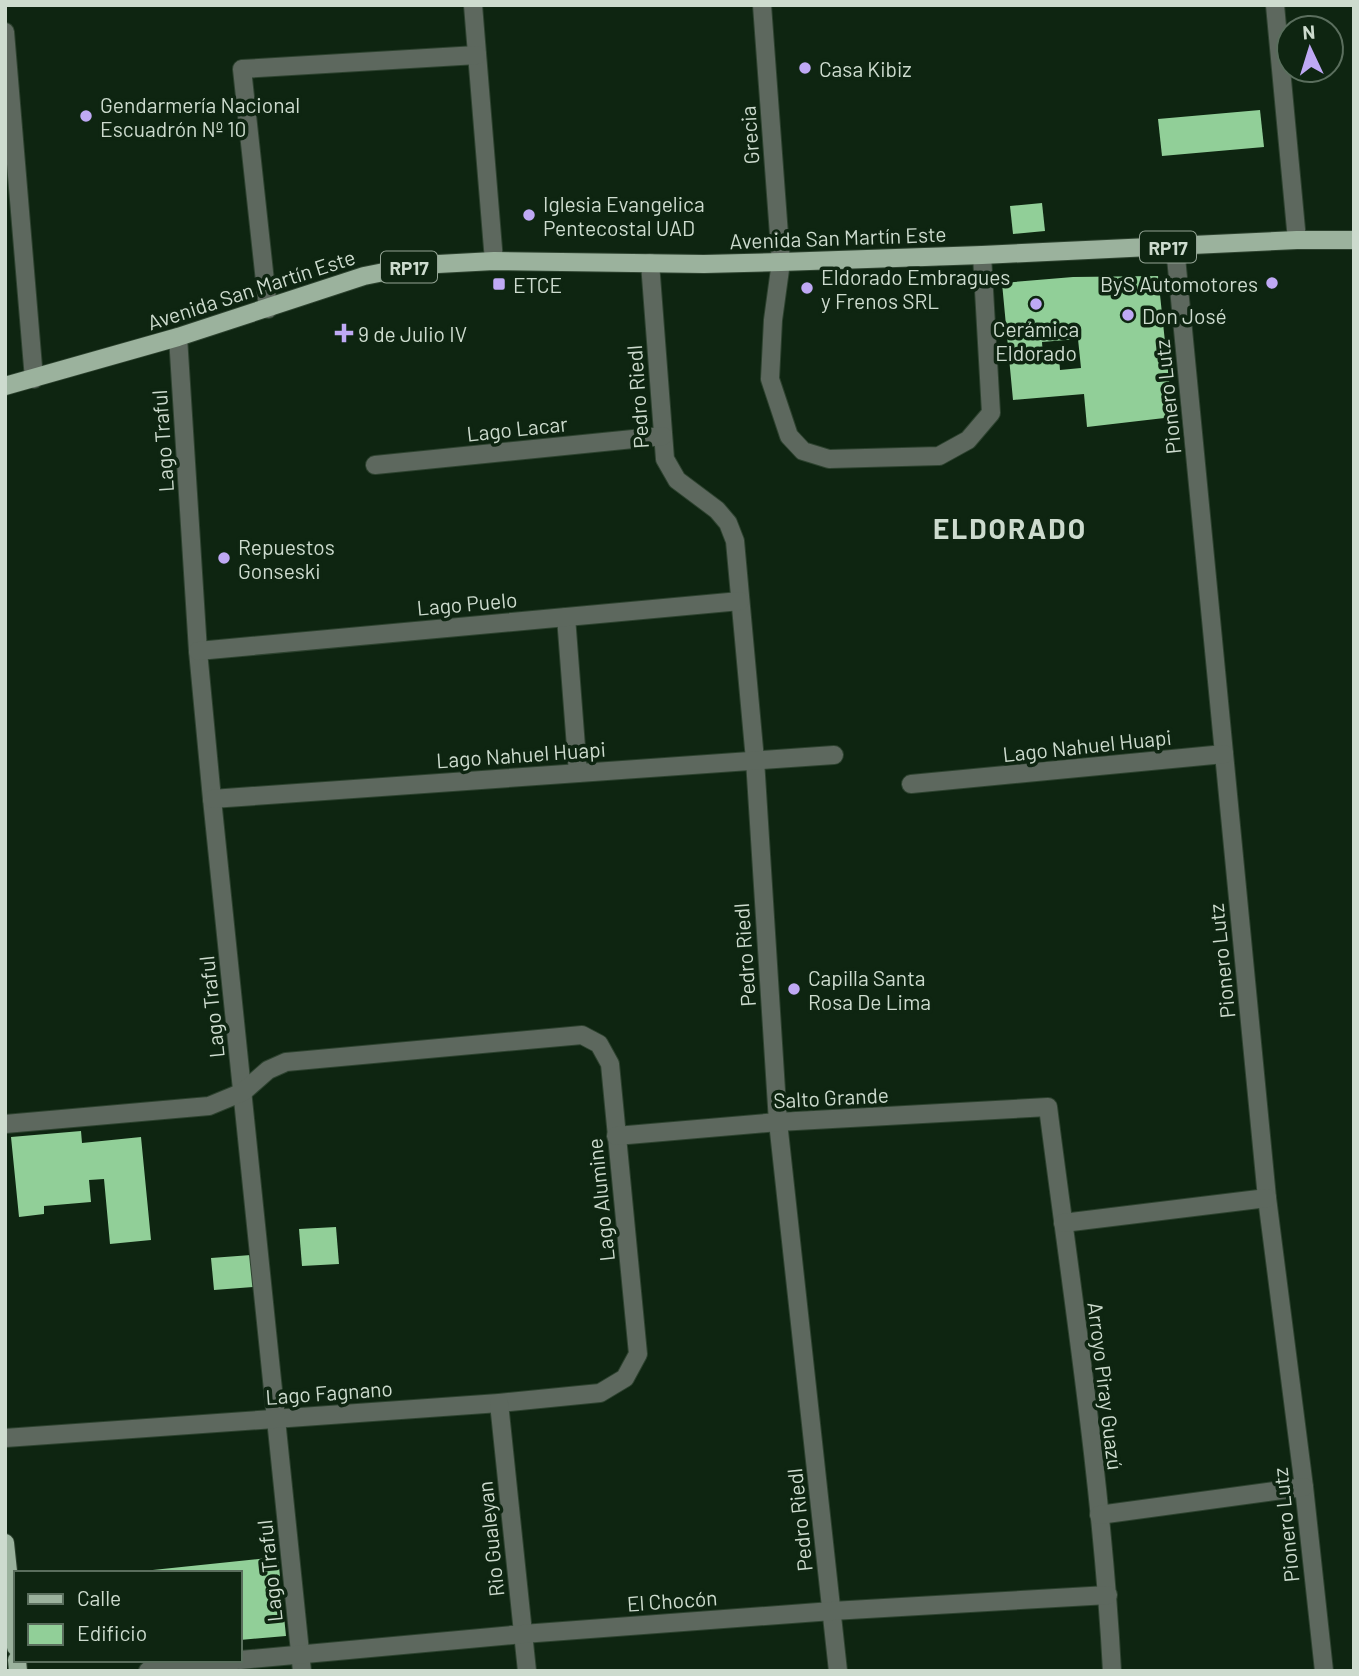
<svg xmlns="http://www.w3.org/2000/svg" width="1359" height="1676" viewBox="0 0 1359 1676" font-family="Barlow,sans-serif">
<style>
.building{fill:#91cf98;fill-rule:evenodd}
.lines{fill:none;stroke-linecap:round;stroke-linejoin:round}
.minor-casing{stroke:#2d422f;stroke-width:20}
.major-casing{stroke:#2d422f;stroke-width:20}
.minor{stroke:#5d685e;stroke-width:18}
.major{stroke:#9bb29d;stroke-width:18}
.poi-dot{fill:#bfa9f4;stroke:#0e2511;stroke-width:2.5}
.labels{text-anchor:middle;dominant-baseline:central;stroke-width:7;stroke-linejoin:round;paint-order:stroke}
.shield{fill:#0e2511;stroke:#94a495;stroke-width:2}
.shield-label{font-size:19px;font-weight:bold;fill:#cddbce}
.poi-label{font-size:21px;fill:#cddbce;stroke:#0e2511;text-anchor:start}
.street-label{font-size:21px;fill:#cddbce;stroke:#0e2511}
.district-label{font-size:28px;font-weight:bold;letter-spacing:2px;fill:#cddbce;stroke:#0e2511}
</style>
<rect width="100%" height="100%" fill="#0e2511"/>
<g class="building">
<polygon points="1260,110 1264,147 1162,156 1158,119"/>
<polygon points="1042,203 1045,231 1013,234 1010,206"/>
<path d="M1158 276 1173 417 1087 427 1084 394 1013 400 1002 283 1073 277ZM1078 339 1081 368 1060 370 1059 357 1043 358 1042 342Z"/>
<polygon points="81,1131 82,1143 141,1137 151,1240 110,1244 104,1179 89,1180 91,1202 44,1206 44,1214 19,1217 11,1137"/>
<polygon points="336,1227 339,1264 302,1266 299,1229"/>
<polygon points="251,1255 253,1287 214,1290 211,1258"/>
<polygon points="278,1557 286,1636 240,1640 240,1573 143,1573 143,1571"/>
</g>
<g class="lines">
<defs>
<g id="minor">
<polyline points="473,5 494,261"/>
<polyline points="762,5 781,262 773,320 770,379 789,436 803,451 829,459 939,456 968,440 991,413 982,255"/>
<polyline points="1275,5 1297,240"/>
<polyline points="5,32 34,379"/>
<polyline points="1175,247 1267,1198 1304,1487 1324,1671"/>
<polyline points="650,263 665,459 677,480 717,510 728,523 735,541 755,760 778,1122 838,1671"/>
<polyline points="268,309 242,69 477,55"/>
<polyline points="178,337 198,651 212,799 302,1671"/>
<polyline points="375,465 663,436"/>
<polyline points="566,617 578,773"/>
<polyline points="198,651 740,601"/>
<polyline points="911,784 1224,754"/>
<polyline points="212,799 834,755"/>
<polyline points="5,1124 209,1106 243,1092 268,1070 286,1062 582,1035 599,1044 610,1064 638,1354 625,1378 600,1393 499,1403 5,1438"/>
<path d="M616 1136 778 1122 1048 1107C1072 1295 1102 1482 1112 1671"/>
<polyline points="1063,1223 1267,1198"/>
<polyline points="499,1403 527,1671"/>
<polyline points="1099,1515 1304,1487"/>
<polyline points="240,1660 523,1634 832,1611 1108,1595"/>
<polyline points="148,1671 236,1660"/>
</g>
<g id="major">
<polyline points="5,386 178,337 364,276 419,265 494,261 704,264 781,262 982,255 1297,240 1354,240"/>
<polyline points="5,1543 16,1647"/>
<polyline points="17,1660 18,1671"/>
</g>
</defs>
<use href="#minor" class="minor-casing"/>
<use href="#major" class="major-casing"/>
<use href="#minor" class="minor"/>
<use href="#major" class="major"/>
</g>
<g class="poi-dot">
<circle cx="805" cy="68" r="7"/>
<circle cx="86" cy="116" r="7"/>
<circle cx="529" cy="215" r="7"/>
<circle cx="1272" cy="283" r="7"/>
<rect x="492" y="277" width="14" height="14" rx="3.5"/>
<circle cx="807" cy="288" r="7"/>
<circle cx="1036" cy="304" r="7"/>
<circle cx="1128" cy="315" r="7"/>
<path d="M340.5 322.5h7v7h7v7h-7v7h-7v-7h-7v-7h7z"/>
<circle cx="224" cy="558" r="7"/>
<circle cx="794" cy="989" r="7"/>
</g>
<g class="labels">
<g class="shield">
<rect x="1140" y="231.5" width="56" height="31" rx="5"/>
<rect x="381" y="251.5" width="56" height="31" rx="5"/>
</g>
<g class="shield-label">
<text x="1168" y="247">RP17</text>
<text x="409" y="267">RP17</text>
</g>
<g class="poi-label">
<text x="819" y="68">Casa Kibiz</text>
<text x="100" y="104">Gendarmería Nacional<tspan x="100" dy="24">Escuadrón Nº 10</tspan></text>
<text x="543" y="203">Iglesia Evangelica<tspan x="543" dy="24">Pentecostal UAD</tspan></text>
<text x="821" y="276">Eldorado Embragues<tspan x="821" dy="24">y Frenos SRL</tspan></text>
<text x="1258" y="283" text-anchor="end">ByS Automotores</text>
<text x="513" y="284">ETCE</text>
<text x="1142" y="315">Don José</text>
<text x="1036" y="328" text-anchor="middle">Cerámica<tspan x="1036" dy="24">Eldorado</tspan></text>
<text x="358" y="333">9 de Julio IV</text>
<text x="238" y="546">Repuestos<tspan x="238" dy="24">Gonseski</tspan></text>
<text x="808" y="977">Capilla Santa<tspan x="808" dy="24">Rosa De Lima</tspan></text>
</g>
<g class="street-label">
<text transform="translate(749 135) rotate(-94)">Grecia</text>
<text transform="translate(838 237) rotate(-2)">Avenida San Martín Este</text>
<text transform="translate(251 289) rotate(-18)">Avenida San Martín Este</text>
<text transform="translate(637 397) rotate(-94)">Pedro Riedl</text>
<text transform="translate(1167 397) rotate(-96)">Pionero Lutz</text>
<text transform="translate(517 428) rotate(-6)">Lago Lacar</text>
<text transform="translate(162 441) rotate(-94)">Lago Traful</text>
<text transform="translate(467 603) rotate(-5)">Lago Puelo</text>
<text transform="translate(1087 745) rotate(-6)">Lago Nahuel Huapi</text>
<text transform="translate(521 754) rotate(-4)">Lago Nahuel Huapi</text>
<text transform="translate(744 955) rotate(-94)">Pedro Riedl</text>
<text transform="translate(1221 961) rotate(-96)">Pionero Lutz</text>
<text transform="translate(211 1007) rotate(-96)">Lago Traful</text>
<text transform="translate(831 1097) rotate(-3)">Salto Grande</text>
<text transform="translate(600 1200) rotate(-96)">Lago Alumine</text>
<text transform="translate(1106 1386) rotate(83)">Arroyo Piray Guazú</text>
<text transform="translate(329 1392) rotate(-4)">Lago Fagnano</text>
<text transform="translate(799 1520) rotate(-96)">Pedro Riedl</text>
<text transform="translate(1285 1525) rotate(-96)">Pionero Lutz</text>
<text transform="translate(490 1539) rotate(-96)">Rio Gualeyan</text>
<text transform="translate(269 1571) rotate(-96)">Lago Traful</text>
<text transform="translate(672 1600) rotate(-4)">El Chocón</text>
</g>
<g class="district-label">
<text x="1010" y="528">ELDORADO</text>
</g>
</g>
<rect width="1359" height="1676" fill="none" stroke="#cddbce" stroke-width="14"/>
<rect x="14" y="1571" width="228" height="91" fill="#0e2511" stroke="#5a6e5d" stroke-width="2"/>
<rect x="28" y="1594" width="35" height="10" fill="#9bb29d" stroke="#5a6e5d" stroke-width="2"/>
<text x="77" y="1606" font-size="21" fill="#cddbce">Calle</text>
<rect x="28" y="1624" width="35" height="21" fill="#91cf98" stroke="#5a6e5d" stroke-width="2"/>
<text x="77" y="1641" font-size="21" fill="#cddbce">Edificio</text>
<g transform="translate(1310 49) rotate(356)"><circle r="33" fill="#0e2511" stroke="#5a6e5d" stroke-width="2"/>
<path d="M0-5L12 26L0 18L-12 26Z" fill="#bfa9f4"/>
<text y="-10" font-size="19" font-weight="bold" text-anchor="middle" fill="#cddbce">N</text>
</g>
</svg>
